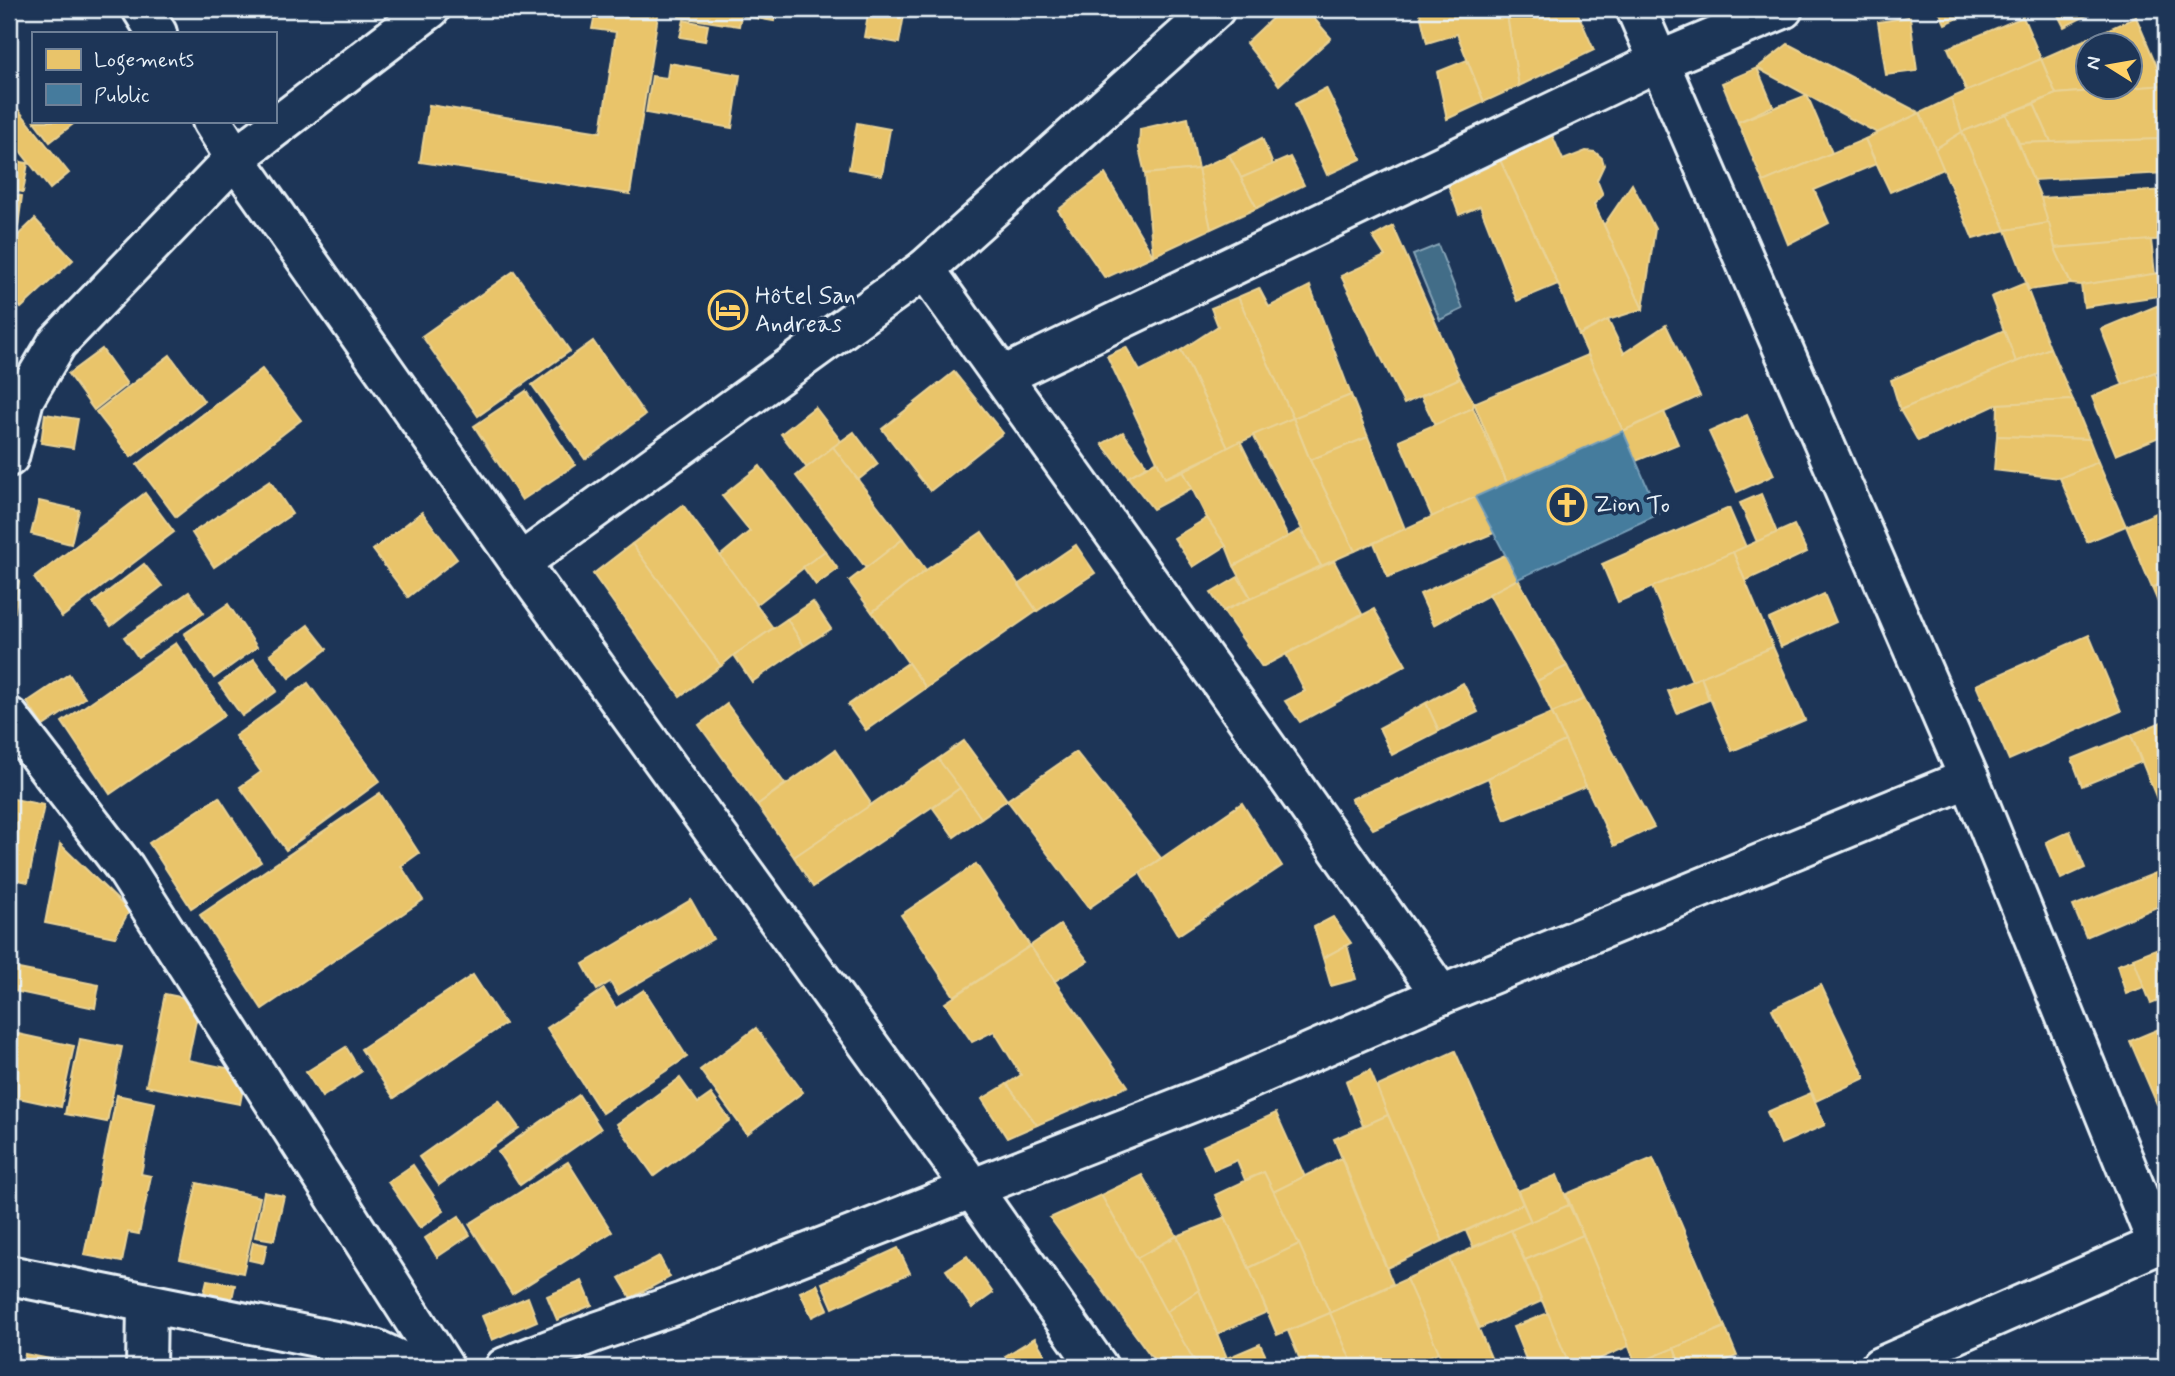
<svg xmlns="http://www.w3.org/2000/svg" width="2175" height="1376" viewBox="0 0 2175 1376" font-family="Mynerve,sans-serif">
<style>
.water{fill:#426d88;stroke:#84a2b5;stroke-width:2}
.homes{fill:#e9c46a;stroke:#e9d295;stroke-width:2;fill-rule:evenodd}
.public{fill:#457b9d;stroke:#769eb8;stroke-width:2}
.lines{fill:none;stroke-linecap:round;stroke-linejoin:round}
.street-casing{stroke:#e8f1f8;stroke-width:44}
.street{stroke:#1d3557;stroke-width:38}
.labels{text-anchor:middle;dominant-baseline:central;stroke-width:7;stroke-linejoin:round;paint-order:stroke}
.poi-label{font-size:24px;fill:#e8f1f8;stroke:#1d3557;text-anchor:start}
</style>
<rect width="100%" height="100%" fill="#1d3557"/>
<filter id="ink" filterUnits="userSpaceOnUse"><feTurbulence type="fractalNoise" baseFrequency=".0143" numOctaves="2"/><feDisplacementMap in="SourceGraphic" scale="14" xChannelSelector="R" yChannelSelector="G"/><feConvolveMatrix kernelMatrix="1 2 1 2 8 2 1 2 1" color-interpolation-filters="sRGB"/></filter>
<g filter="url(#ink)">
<polygon class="water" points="1438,245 1463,309 1440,320 1413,255"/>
<g class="homes">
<polygon points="596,9 659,9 630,194 420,162 429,105 601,132 616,32 592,29"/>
<polygon points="680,9 742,9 739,26 679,17"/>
<polygon points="745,9 776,9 774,21 744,16"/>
<polygon points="869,9 905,9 899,43 864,37"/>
<polygon points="1282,9 1306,9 1331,38 1279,85 1246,43"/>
<polygon points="1419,9 1506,9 1519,86 1484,102 1457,34 1427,43"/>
<polygon points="1506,9 1576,9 1594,50 1519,86"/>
<polygon points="1938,9 1979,9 1945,24"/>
<polygon points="2055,9 2099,9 2064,27"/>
<polygon points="1910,17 1917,71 1886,75 1878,22"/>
<polygon points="2023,17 2041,59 1967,92 1948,48"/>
<path d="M2136 17 2165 85 2056 94 2041 59ZM2088 46H2130V88H2088Z"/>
<polygon points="684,20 708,25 705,41 680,37"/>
<polygon points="1788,44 1920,113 1877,133 1757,68"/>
<polygon points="2041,59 2056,94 1962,132 1951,98"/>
<polygon points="1467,60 1484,102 1447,119 1437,72"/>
<polygon points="669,63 740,75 732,128 646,113 652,76 667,78"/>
<polygon points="1757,68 1773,106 1738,122 1722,83"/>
<polygon points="2165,85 2166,139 2051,142 2034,104 2056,94"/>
<polygon points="1326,88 1361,159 1327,175 1295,104"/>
<polygon points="1807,95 1832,153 1763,182 1738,122"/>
<polygon points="9,98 69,173 50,189 9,137"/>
<polygon points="1951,98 1962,132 1935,149 1920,113"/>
<polygon points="2034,104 2051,142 2019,143 2006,114"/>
<polygon points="1920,113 1944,169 1890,192 1865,139"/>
<polygon points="2006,114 2041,198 2049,223 2006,230 1962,132"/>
<polygon points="1188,118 1198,169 1145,174 1139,148 1140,129"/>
<polygon points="34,121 77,121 50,142"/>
<polygon points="857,123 890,129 882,175 849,169"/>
<polygon points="1962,132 2006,230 1973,239 1935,149"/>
<polygon points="1552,135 1563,160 1586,151 1595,152 1602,158 1604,165 1597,180 1603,195 1594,204 1643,309 1608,320 1579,335 1558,284 1500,160"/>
<polygon points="1262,138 1273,165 1241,178 1229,155"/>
<polygon points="1865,139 1876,164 1814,190 1829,223 1788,244 1763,182"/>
<polygon points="2166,139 2166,173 2033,180 2019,143"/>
<polygon points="1229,155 1257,208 1211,229 1198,169"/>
<polygon points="1290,157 1304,185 1257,208 1241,178"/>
<polygon points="9,160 28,163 23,192 9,189"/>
<polygon points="1500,160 1558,284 1517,301 1480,206 1459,215 1447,182"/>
<polygon points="1198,169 1211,229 1153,256 1145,174"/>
<polygon points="1105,174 1153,256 1105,278 1058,210"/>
<polygon points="1632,184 1655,229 1643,309 1604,225"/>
<polygon points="2166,190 2166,239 2055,248 2041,198"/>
<polygon points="9,194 22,196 18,226 9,224"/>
<polygon points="35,219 73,260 21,308 9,295 9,244"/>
<polygon points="2049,223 2055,248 2071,284 2029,290 2006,230"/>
<polygon points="1393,226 1460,378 1404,404 1341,276 1385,256 1373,237"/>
<polygon points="2151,240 2155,274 2081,285 2071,284 2055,248"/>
<polygon points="514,271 570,351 478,416 422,336"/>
<polygon points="2166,272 2166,295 2084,307 2081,285"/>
<polygon points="2025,283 2050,348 2016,362 1991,297"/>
<polygon points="1310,286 1351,395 1293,418 1238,297 1259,288 1269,307"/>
<polygon points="1238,297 1293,418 1228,448 1181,350 1218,326 1211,308"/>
<polygon points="2166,302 2166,368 2123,385 2101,329"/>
<polygon points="1608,320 1624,353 1666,325 1700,396 1623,431 1579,335"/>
<polygon points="2004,330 2016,362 1900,410 1891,380"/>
<polygon points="593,341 645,415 585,459 532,385"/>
<polygon points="1126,347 1140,371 1181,350 1228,448 1165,478 1107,356"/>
<polygon points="2050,348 2073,400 1998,404 1918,441 1900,410"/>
<polygon points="102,349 127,384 94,410 68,374"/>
<polygon points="170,355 204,401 131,457 96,412"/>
<polygon points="1588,355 1623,431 1507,483 1474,403"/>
<polygon points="262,369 301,420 176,517 137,465"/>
<polygon points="954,372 1003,433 930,491 882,429"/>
<polygon points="2155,372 2166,399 2166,434 2116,455 2092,397"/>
<polygon points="1460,378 1474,403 1473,408 1435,425 1421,396"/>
<polygon points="526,391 575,465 522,500 474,426"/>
<polygon points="1351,395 1368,437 1310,460 1293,418"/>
<polygon points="2073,400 2089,439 1997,436 1998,404"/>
<polygon points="815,407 841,441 807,468 781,434"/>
<polygon points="1473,408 1507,483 1432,517 1399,440"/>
<polygon points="1664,412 1678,444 1636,461 1623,431"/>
<polygon points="45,414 78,419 73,448 41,443"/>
<polygon points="1747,415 1774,475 1737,492 1709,432"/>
<polygon points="1293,418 1310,460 1355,551 1321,566 1253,435"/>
<polygon points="854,432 878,464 858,480 833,447"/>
<polygon points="1123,432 1147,466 1128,477 1102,444"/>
<polygon points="1997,436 2089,439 2098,462 2060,478 1994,470"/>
<polygon points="1368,437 1405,529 1355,551 1310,460"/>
<polygon points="1240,441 1288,537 1234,566 1226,546 1207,518 1183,471"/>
<polygon points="833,447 903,539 866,568 796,476"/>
<polygon points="1157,461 1165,478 1183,471 1192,488 1153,509 1128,477"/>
<polygon points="2098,462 2126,526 2087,542 2060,478"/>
<polygon points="760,466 825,551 756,605 720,556 750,531 722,496"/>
<polygon points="270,481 292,514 214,567 192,533"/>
<polygon points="145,493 174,532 62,617 34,578"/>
<polygon points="1761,494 1777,533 1757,542 1740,503"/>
<polygon points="1475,497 1494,533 1388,577 1374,543"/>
<polygon points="39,501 79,510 71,544 31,534"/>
<polygon points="683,505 773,628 734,655 721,666 632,544"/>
<polygon points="1729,508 1746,547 1618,602 1602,564"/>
<polygon points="2163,510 2166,520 2166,581 2152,588 2126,526"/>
<polygon points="422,512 457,559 408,597 373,550"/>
<polygon points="1207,518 1226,546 1193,567 1174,538"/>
<polygon points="1794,525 1807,552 1745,581 1733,552"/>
<polygon points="1300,530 1321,566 1251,598 1234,566"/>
<polygon points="982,532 1037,611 926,688 872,612 926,570"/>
<polygon points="903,539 926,570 872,612 849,581"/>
<polygon points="632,544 721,666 680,696 593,574"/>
<polygon points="1076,545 1095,573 1037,611 1019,584"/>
<polygon points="825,551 838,569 816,585 803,567"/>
<polygon points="1733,552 1773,647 1692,681 1652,587"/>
<polygon points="1505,555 1518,579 1434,625 1420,594"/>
<polygon points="1334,561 1362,614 1262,667 1223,611"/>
<polygon points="144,564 162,586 111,626 93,603"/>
<polygon points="1238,577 1251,598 1223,611 1211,593"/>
<polygon points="1518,579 1567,666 1537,681 1489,594"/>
<polygon points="9,580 19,581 15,612 9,611"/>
<polygon points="2166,581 2166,621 2152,588"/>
<polygon points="189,592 204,613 138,657 124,637"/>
<polygon points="1824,594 1836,622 1781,647 1769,619"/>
<polygon points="813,602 831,629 804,646 787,619"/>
<polygon points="228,604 257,647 214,678 184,634"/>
<polygon points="1374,609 1406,665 1300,722 1285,701 1305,691 1286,654"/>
<polygon points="787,619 804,646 752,682 734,655"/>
<polygon points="308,625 327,649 289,678 270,654"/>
<polygon points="2089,635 2121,711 2009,760 1976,685"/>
<polygon points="176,643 225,715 110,794 62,722"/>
<polygon points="1773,647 1805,720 1732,751 1701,677"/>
<polygon points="254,659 277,691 242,716 219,684"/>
<polygon points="908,663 926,688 866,730 848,705"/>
<polygon points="1567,666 1584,699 1552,713 1537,681"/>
<polygon points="69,674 85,698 43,726 27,702"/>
<polygon points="1701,677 1709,700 1677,713 1668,691"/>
<polygon points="308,683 380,781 286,850 240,787 261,772 235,736"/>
<polygon points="1463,683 1478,712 1439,731 1426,703"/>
<polygon points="1584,699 1654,827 1614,846 1552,713"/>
<polygon points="1426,703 1439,731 1392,755 1379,728"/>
<polygon points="727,704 785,784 757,805 699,725"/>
<polygon points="1552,713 1565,741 1488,778 1373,829 1351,799"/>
<polygon points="2166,720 2166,821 2131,735"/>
<polygon points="2131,735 2141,762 2082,786 2072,759"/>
<polygon points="964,741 1007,800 981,818 938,759"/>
<polygon points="1565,741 1586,786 1505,820 1488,778"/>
<polygon points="835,750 870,802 869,807 794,857 757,805"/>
<polygon points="1076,752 1161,858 1089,908 1007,800"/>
<polygon points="938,759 960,788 813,887 794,857"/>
<polygon points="960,788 981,818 954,837 933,808"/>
<polygon points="380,793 419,853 401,866 423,900 262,1009 200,915"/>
<polygon points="219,797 261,862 191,908 149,843"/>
<polygon points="9,798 44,805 28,882 9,878"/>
<polygon points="1242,803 1282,866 1178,935 1140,873"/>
<polygon points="2070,831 2085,868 2061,879 2046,842"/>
<polygon points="60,844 129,911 115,937 45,923"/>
<polygon points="976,864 1030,946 954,996 901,915"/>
<polygon points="2166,869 2166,903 2086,937 2073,906"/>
<polygon points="691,900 713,939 618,995 610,982 597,990 583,964"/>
<polygon points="1333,917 1351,943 1323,958 1314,927"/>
<polygon points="1060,925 1088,961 1055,981 1030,946"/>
<polygon points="1347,945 1356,979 1331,986 1323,958"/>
<polygon points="2166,945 2166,998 2151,1004 2133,958"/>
<polygon points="1030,946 1128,1086 1037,1125 1007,1084 1021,1075 994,1031 972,1042 945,1003"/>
<polygon points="2134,959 2144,987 2126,994 2117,965"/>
<polygon points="9,967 99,985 95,1008 9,990"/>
<polygon points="473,975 505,1024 394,1098 361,1049"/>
<polygon points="1821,985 1865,1078 1816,1101 1772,1009"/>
<polygon points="604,989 616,1008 644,990 687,1057 602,1113 547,1028"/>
<polygon points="165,994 200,1001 188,1060 246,1072 240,1104 146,1086"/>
<polygon points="2166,1026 2166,1101 2157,1104 2130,1041"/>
<polygon points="756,1028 803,1092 747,1134 700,1070"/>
<polygon points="9,1032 74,1046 61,1107 9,1096"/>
<polygon points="80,1039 122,1047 107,1122 65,1114"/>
<polygon points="346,1047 361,1072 322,1097 306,1072"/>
<polygon points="1455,1051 1523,1204 1443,1241 1376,1087"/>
<polygon points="1370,1070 1388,1115 1363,1126 1346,1081"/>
<polygon points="680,1078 698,1103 711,1094 730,1120 654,1176 617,1124"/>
<polygon points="1007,1084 1037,1125 1007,1138 982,1099"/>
<polygon points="1811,1093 1825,1125 1781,1144 1767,1112"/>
<polygon points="117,1095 155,1103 141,1174 151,1176 139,1234 128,1232 122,1262 84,1255"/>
<polygon points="579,1095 601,1129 520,1185 498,1152"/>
<polygon points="499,1100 519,1128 439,1185 419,1157"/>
<polygon points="1276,1113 1305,1177 1273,1192 1264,1172 1245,1180 1237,1160 1214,1170 1203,1146"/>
<polygon points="1388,1115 1443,1241 1387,1268 1334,1139"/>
<polygon points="1341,1158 1393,1284 1330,1313 1273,1192"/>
<polygon points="1653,1158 1725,1327 1636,1364 1566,1194"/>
<polygon points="568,1162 612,1232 512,1294 469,1224"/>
<polygon points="413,1165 444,1211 420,1228 388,1182"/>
<polygon points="1264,1172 1299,1244 1249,1268 1215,1195"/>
<polygon points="1142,1175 1177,1236 1137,1258 1101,1195"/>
<polygon points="1557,1175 1569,1205 1531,1222 1518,1191"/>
<polygon points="197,1183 260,1197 243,1273 180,1259"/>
<polygon points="264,1192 284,1196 274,1240 255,1237"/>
<polygon points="1101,1195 1137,1258 1198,1367 1159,1367 1050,1218"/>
<polygon points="1523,1204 1531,1222 1473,1247 1466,1231"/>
<polygon points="1569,1205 1583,1235 1525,1260 1511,1230"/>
<polygon points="459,1216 470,1235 437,1257 425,1238"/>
<polygon points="1225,1217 1249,1268 1267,1312 1217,1334 1177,1236"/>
<polygon points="1511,1230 1542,1301 1480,1328 1449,1259"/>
<polygon points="1583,1235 1629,1346 1581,1367 1570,1367 1525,1260"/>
<polygon points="1177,1236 1199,1290 1166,1312 1137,1258"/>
<polygon points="253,1242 267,1245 263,1263 249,1260"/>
<polygon points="1299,1244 1330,1313 1277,1335 1249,1268"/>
<polygon points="898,1248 910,1273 833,1308 822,1283"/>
<polygon points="659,1256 670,1277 631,1298 619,1278"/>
<polygon points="967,1256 993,1293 972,1308 946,1270"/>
<polygon points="1449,1259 1495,1367 1445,1367 1406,1279"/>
<polygon points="1406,1279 1439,1352 1405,1367 1354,1367 1330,1313"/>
<polygon points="207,1280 235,1285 230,1308 202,1301"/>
<polygon points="582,1281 592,1305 557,1320 547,1296"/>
<polygon points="817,1284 828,1309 812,1317 800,1292"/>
<polygon points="1199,1290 1227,1358 1205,1367 1198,1367 1166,1312"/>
<polygon points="528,1297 537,1321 492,1340 482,1316"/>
<polygon points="1330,1313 1354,1367 1303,1367 1288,1331"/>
<polygon points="1548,1313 1570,1367 1529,1367 1513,1327"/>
<polygon points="1725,1327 1737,1356 1710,1367 1681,1367 1674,1348"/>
<polygon points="1035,1338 1052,1367 1012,1367 1005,1356"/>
<polygon points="1260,1344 1271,1367 1206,1367"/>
<polygon points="1674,1348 1681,1367 1637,1367 1636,1364"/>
<polygon points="25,1354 89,1367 23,1367"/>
</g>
<polygon class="public" points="1623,431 1659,514 1518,579 1475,497"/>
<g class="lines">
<defs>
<g id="street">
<polyline points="142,9 157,33"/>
<polyline points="1636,9 1969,778 2158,1245"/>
<polyline points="212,121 235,158 520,563 972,1188 1098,1367"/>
<polyline points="925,269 1220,681 1441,995"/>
<polyline points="1003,376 1659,61 1783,9"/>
<polyline points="9,457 24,399 57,343 235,158 430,9"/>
<polyline points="520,563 925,269 1215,9"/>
<polyline points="9,717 125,868 444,1367"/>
<polyline points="9,1275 375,1349 414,1367"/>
<polyline points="146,1367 147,1304"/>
<polyline points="505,1367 593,1333 683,1302 1231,1087 1441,995 1969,778"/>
<polyline points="1880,1367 2166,1241"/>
</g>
</defs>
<use href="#street" class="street-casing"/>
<use href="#street" class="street"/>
</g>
</g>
<defs>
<symbol id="hotel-ring" viewBox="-11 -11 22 22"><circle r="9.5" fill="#1d3557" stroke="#ffd166" stroke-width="1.5"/><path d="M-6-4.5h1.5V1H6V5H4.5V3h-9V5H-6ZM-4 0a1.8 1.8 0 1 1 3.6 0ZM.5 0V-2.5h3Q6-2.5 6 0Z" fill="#ffd166"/></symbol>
<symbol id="church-ring" viewBox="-11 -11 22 22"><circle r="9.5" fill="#1d3557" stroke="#ffd166" stroke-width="1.5"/><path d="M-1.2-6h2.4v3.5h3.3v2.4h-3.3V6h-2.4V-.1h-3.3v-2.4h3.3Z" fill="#ffd166"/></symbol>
</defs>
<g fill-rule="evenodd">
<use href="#hotel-ring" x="706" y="288" width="44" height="44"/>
<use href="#church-ring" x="1545" y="483" width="44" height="44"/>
</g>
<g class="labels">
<g class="poi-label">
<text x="755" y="296">Hôtel San<tspan x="755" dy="28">Andreas</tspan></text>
<text x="1594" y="505">Zion To</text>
</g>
</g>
<rect width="2175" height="1376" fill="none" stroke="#1d3557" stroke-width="35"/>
<rect x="18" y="18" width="2140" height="1341" fill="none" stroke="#e8f1f8" stroke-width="2.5" filter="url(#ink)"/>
<rect x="32" y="32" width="245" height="91" fill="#1d3557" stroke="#6e8097" stroke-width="2"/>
<rect x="46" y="49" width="35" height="21" fill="#e9c46a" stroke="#6e8097" stroke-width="2"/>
<text x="94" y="66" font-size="21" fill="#e8f1f8">Logements</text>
<rect x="46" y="84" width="35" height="21" fill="#457b9d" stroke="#6e8097" stroke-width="2"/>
<text x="94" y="102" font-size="21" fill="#e8f1f8">Public</text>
<g transform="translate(2109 66) rotate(281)"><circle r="33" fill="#1d3557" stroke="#6e8097" stroke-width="2"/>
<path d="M0-5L12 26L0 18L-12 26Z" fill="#ffd166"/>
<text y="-10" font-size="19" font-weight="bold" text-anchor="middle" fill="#e8f1f8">N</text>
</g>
</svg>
